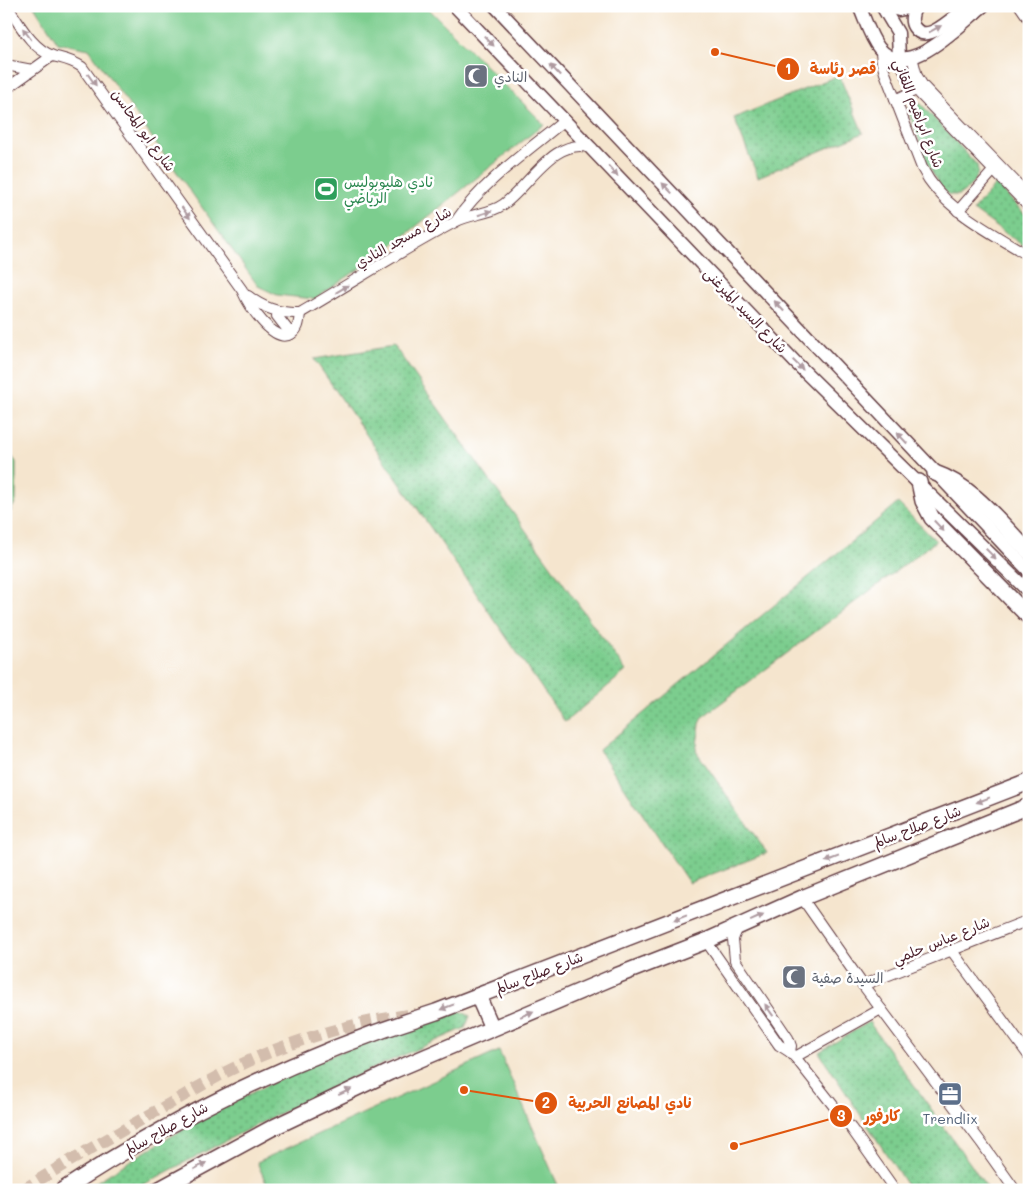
<svg xmlns="http://www.w3.org/2000/svg" width="1035" height="1196" viewBox="0 0 1035 1196" font-family="Mali,'Playpen Sans Arabic',sans-serif">
<style>
.grass{fill:url(#grass-dots);stroke:#62765c}
.pitch{fill:#7bcd8e;stroke:#62765c}
.lines{fill:none;stroke-linecap:round;stroke-linejoin:round}
.major-tunnel{stroke:#d3bdad;stroke-width:12;stroke-dasharray:12 6;stroke-linecap:butt}
.minor-casing{stroke:#643d43;stroke-width:12}
.major-casing{stroke:#643d43;stroke-width:15}
.highway-casing{stroke:#643d43;stroke-width:18}
.minor{stroke:#fff;stroke-width:10}
.major{stroke:#fff;stroke-width:12}
.highway{stroke:#fff;stroke-width:15}
.oneway{fill:#ae9aa0}
.labels{text-anchor:middle;dominant-baseline:central;stroke-width:5;stroke-linejoin:round;paint-order:stroke}
.worship-label{font-size:14px;fill:#5b616d;stroke:#fff;text-anchor:start}
.street-label{font-size:14px;fill:#4a1f2b;stroke:#fff}
.leisure-label{font-size:14px;fill:#27864d;stroke:#fff;text-anchor:start}
.service-label{font-size:14px;fill:#4e5e75;stroke:#fff}
.leader{fill:none;stroke:#e0560e;stroke-width:2}
.callout-dot{fill:#e0560e;stroke:#fff;stroke-width:2}
.mark-label{font-size:15px;text-anchor:middle;font-weight:bold;fill:#fff}
.callout-label{font-size:15px;text-anchor:middle;font-weight:bold;fill:#e0560e;stroke:#fff;stroke-width:5;stroke-linejoin:round;paint-order:stroke}
</style>
<defs>
<pattern id="grass-dots" width="8" height="8" patternUnits="userSpaceOnUse" patternTransform="scale(1.25)"><rect width="8" height="8" fill="#7bcd8e"/><path d="M2 2h.1M6 6h.1" fill="none" stroke="#67a674" stroke-width="1.8" stroke-linecap="round"/></pattern>
</defs>
<rect width="100%" height="100%" fill="#fff"/>
<filter id="ink" filterUnits="userSpaceOnUse"><feTurbulence type="fractalNoise" baseFrequency=".02" numOctaves="2"/><feDisplacementMap in="SourceGraphic" scale="10" xChannelSelector="R" yChannelSelector="G"/><feConvolveMatrix kernelMatrix="1 2 1 2 8 2 1 2 1" color-interpolation-filters="sRGB"/></filter>
<filter id="wash" filterUnits="userSpaceOnUse"><feTurbulence type="fractalNoise" baseFrequency=".0096" numOctaves="4" result="noise"/><feDisplacementMap in="SourceGraphic" scale="20" xChannelSelector="R" yChannelSelector="G"/><feGaussianBlur stdDeviation="1.12" result="paint"/><feColorMatrix in="noise" values="0 0 0 0 0 0 0 0 0 0 0 0 0 0 0 0 0 1.4 0 .05"/><feComposite in="paint" operator="in"/></filter>
<g filter="url(#wash)">
<rect width="100%" height="100%" fill="#f5e5ce"/>
<g class="grass">
<polygon points="839,75 863,133 758,177 734,118"/>
<path d="M916 103 921 104 977 165C981 178 969 188 959 195H949C927 174 920 141 909 113L910 106Z"/>
<polygon points="996,184 1029,218 1029,243 1025,247 973,210"/>
<polygon points="394,346 626,671 565,722 314,359"/>
<polygon points="898,503 936,541 701,718 696,751 767,853 689,883 599,750"/>
<path d="M458 1010 470 1016 465 1028 340 1083 225 1141 133 1190H84C159 1141 244 1093 326 1058 369 1039 415 1026 458 1010Z"/>
<polygon points="869,1022 989,1190 910,1190 819,1052"/>
</g>
<g class="pitch">
<polygon points="34,6 426,6 544,124 383,253 314,299 277,295 258,286 89,49 58,43"/>
<polygon points="6,448 16,462 16,501 6,520"/>
<polygon points="499,1051 560,1190 269,1190 257,1162"/>
</g>
</g>
<g filter="url(#ink)">
<g class="lines">
<path class="major-tunnel" d="M23 1190C65 1163 109 1138 153 1113 177 1100 201 1085 226 1072 285 1042 351 1022 416 1014"/>
<defs>
<g id="minor">
<path d="M7 6C19 23 32 49 53 56 64 59 72 60 82 67L242 290C248 304 273 344 291 334 299 329 299 322 300 313"/>
<polyline points="1020,6 1029,19"/>
<path d="M881 51 882 63 885 73 922 168C944 211 990 231 1029 256"/>
<polyline points="912,57 917,76 923,86 1029,196"/>
<polyline points="899,59 907,76 920,94 1029,207"/>
<polyline points="6,65 32,70"/>
<polyline points="6,89 52,56"/>
<polyline points="895,100 916,90"/>
<polyline points="958,211 993,171"/>
<path d="M456 221C482 182 529 150 565 120"/>
<path d="M248 296C263 308 280 314 300 313"/>
<path d="M300 313C351 283 402 250 455 222 471 213 489 215 504 204 530 185 555 135 592 148"/>
<polyline points="277,316 291,334"/>
<polyline points="802,898 863,985 983,1145 1015,1190"/>
<polyline points="738,927 733,939 735,960 788,1038 791,1046 790,1052"/>
<polyline points="706,941 779,1045 790,1052 795,1057 851,1128 895,1190"/>
<polyline points="952,951 1029,1056"/>
<polyline points="863,985 1029,920"/>
<polyline points="795,1057 881,1009"/>
</g>
<g id="major">
<polyline points="455,6 796,363 1029,592"/>
<polyline points="495,6 1029,571"/>
<path d="M859 6C865 19 870 37 879 48 907 83 961 23 983 6"/>
<polyline points="882,6 898,33 899,59"/>
<polyline points="884,6 899,10 918,6"/>
<path d="M915 8C912 14 910 21 914 27 926 45 948 20 959 14 964 11 969 12 975 13"/>
</g>
<g id="highway">
<path d="M935 473C973 486 1001 524 1029 552"/>
<polyline points="919,482 923,501 932,518 1029,617"/>
<polyline points="478,996 492,1028"/>
<path d="M63 1190C179 1113 304 1054 436 1012L1029 782"/>
<polyline points="158,1190 272,1128 390,1072 616,976 706,941 802,898 1029,806"/>
</g>
</defs>
<use href="#minor" class="minor-casing"/>
<use href="#major" class="major-casing"/>
<use href="#highway" class="highway-casing"/>
<use href="#minor" class="minor"/>
<use href="#major" class="major"/>
<use href="#highway" class="highway"/>
</g>
<defs><path id="oneway-solid" d="M-6-.8H1V-3.2L6.5 0L1 3.2V.8H-6Z" transform="scale(1.25)"/></defs>
<g class="oneway">
<use href="#oneway-solid" transform="translate(935 29) rotate(-28)"/>
<use href="#oneway-solid" transform="translate(27 34) rotate(-127)"/>
<use href="#oneway-solid" transform="translate(489 41) rotate(46)"/>
<use href="#oneway-solid" transform="translate(555 70) rotate(-133)"/>
<use href="#oneway-solid" transform="translate(92 80) rotate(54)"/>
<use href="#oneway-solid" transform="translate(613 171) rotate(47)"/>
<use href="#oneway-solid" transform="translate(667 188) rotate(-134)"/>
<use href="#oneway-solid" transform="translate(186 213) rotate(54)"/>
<use href="#oneway-solid" transform="translate(485 213) rotate(-17)"/>
<use href="#oneway-solid" transform="translate(342 289) rotate(-31)"/>
<use href="#oneway-solid" transform="translate(779 306) rotate(-133)"/>
<use href="#oneway-solid" transform="translate(798 365) rotate(45)"/>
<use href="#oneway-solid" transform="translate(902 438) rotate(-133)"/>
<use href="#oneway-solid" transform="translate(939 526) rotate(47)"/>
<use href="#oneway-solid" transform="translate(991 554) rotate(45)"/>
<use href="#oneway-solid" transform="translate(983 800) rotate(159)"/>
<use href="#oneway-solid" transform="translate(832 859) rotate(159)"/>
<use href="#oneway-solid" transform="translate(680 918) rotate(159)"/>
<use href="#oneway-solid" transform="translate(757 918) rotate(-24)"/>
<use href="#oneway-solid" transform="translate(447 1007) rotate(159)"/>
<use href="#oneway-solid" transform="translate(769 1010) rotate(-125)"/>
<use href="#oneway-solid" transform="translate(527 1014) rotate(-23)"/>
<use href="#oneway-solid" transform="translate(345 1092) rotate(-25)"/>
<use href="#oneway-solid" transform="translate(200 1166) rotate(-29)"/>
</g>
</g>
<defs>
<symbol id="mosque-square" viewBox="-11 -11 22 22"><rect x="-9" y="-9" width="18" height="18" rx="4" fill="#6b7280" stroke="#fff"/><path d="M3.5-4.9A6 6 0 1 0 3.5 4.9A5 5 0 1 1 3.5-4.9Z" fill="#fff"/></symbol>
<symbol id="stadium-square" viewBox="-11 -11 22 22"><rect x="-9" y="-9" width="18" height="18" rx="4" fill="#2e9e5b" stroke="#fff"/><path d="M0-5a6.5 5 0 1 0 0 10a6.5 5 0 1 0 0-10ZM-3.5-1.8h7v3.6h-7Z" fill="#fff"/></symbol>
<symbol id="office-square" viewBox="-11 -11 22 22"><rect x="-9" y="-9" width="18" height="18" rx="4" fill="#5c6f8a" stroke="#fff"/><path d="M-6-3h4V-5.5h4V-3h4V5H-6ZM-1-4.5V-3h2v-1.5ZM-6 0V1H6V0Z" fill="#fff"/></symbol>
</defs>
<g fill-rule="evenodd">
<use href="#mosque-square" x="462" y="62" width="28" height="28"/>
<use href="#stadium-square" x="312" y="175" width="28" height="28"/>
<use href="#mosque-square" x="780" y="963" width="28" height="28"/>
<use href="#office-square" x="936" y="1080" width="28" height="28"/>
</g>
<g class="labels">
<g class="worship-label">
<text x="494" y="76">النادي</text>
<text x="812" y="977">السيدة صفية</text>
</g>
<g class="street-label">
<text transform="translate(919 113) rotate(69)">شارع ابراهيم اللقاني</text>
<text transform="translate(144 130) rotate(54)">شارع ابو المحاسن</text>
<text transform="translate(403 237) rotate(-30)">شارع مسجد النادي</text>
<text transform="translate(746 310) rotate(46)">شارع السيد الميرغنى</text>
<text transform="translate(917 826) rotate(-21)">شارع صلاح سالم</text>
<text transform="translate(941 940) rotate(-22)">شارع عباس حلمي</text>
<text transform="translate(539 972) rotate(-21)">شارع صلاح سالم</text>
<text transform="translate(166 1128) rotate(-29)">شارع صلاح سالم</text>
</g>
<g class="leisure-label">
<text x="344" y="181">نادي هليوبوليس<tspan x="344" dy="16">الرياضي</tspan></text>
</g>
<g class="service-label">
<text x="950" y="1118">Trendlix</text>
</g>
</g>
<path class="leader" d="M715 52L788 69M464 1090L546 1103M734 1146L841 1116"/>
<g class="callout-dot">
<circle cx="715" cy="52" r="5"/>
<circle cx="464" cy="1090" r="5"/>
<circle cx="734" cy="1146" r="5"/>
<circle cx="788" cy="69" r="12"/>
<circle cx="546" cy="1103" r="12"/>
<circle cx="841" cy="1116" r="12"/>
</g>
<g class="mark-label">
<text x="788" y="74">1</text>
<text x="546" y="1108">2</text>
<text x="841" y="1121">3</text>
</g>
<g class="callout-label">
<text x="843" y="74">قصر رئاسة</text>
<text x="630" y="1108">نادي المصانع الحربية</text>
<text x="882" y="1121">كارفور</text>
</g>
<rect width="1035" height="1196" fill="none" stroke="#fff" stroke-width="25"/>
</svg>
